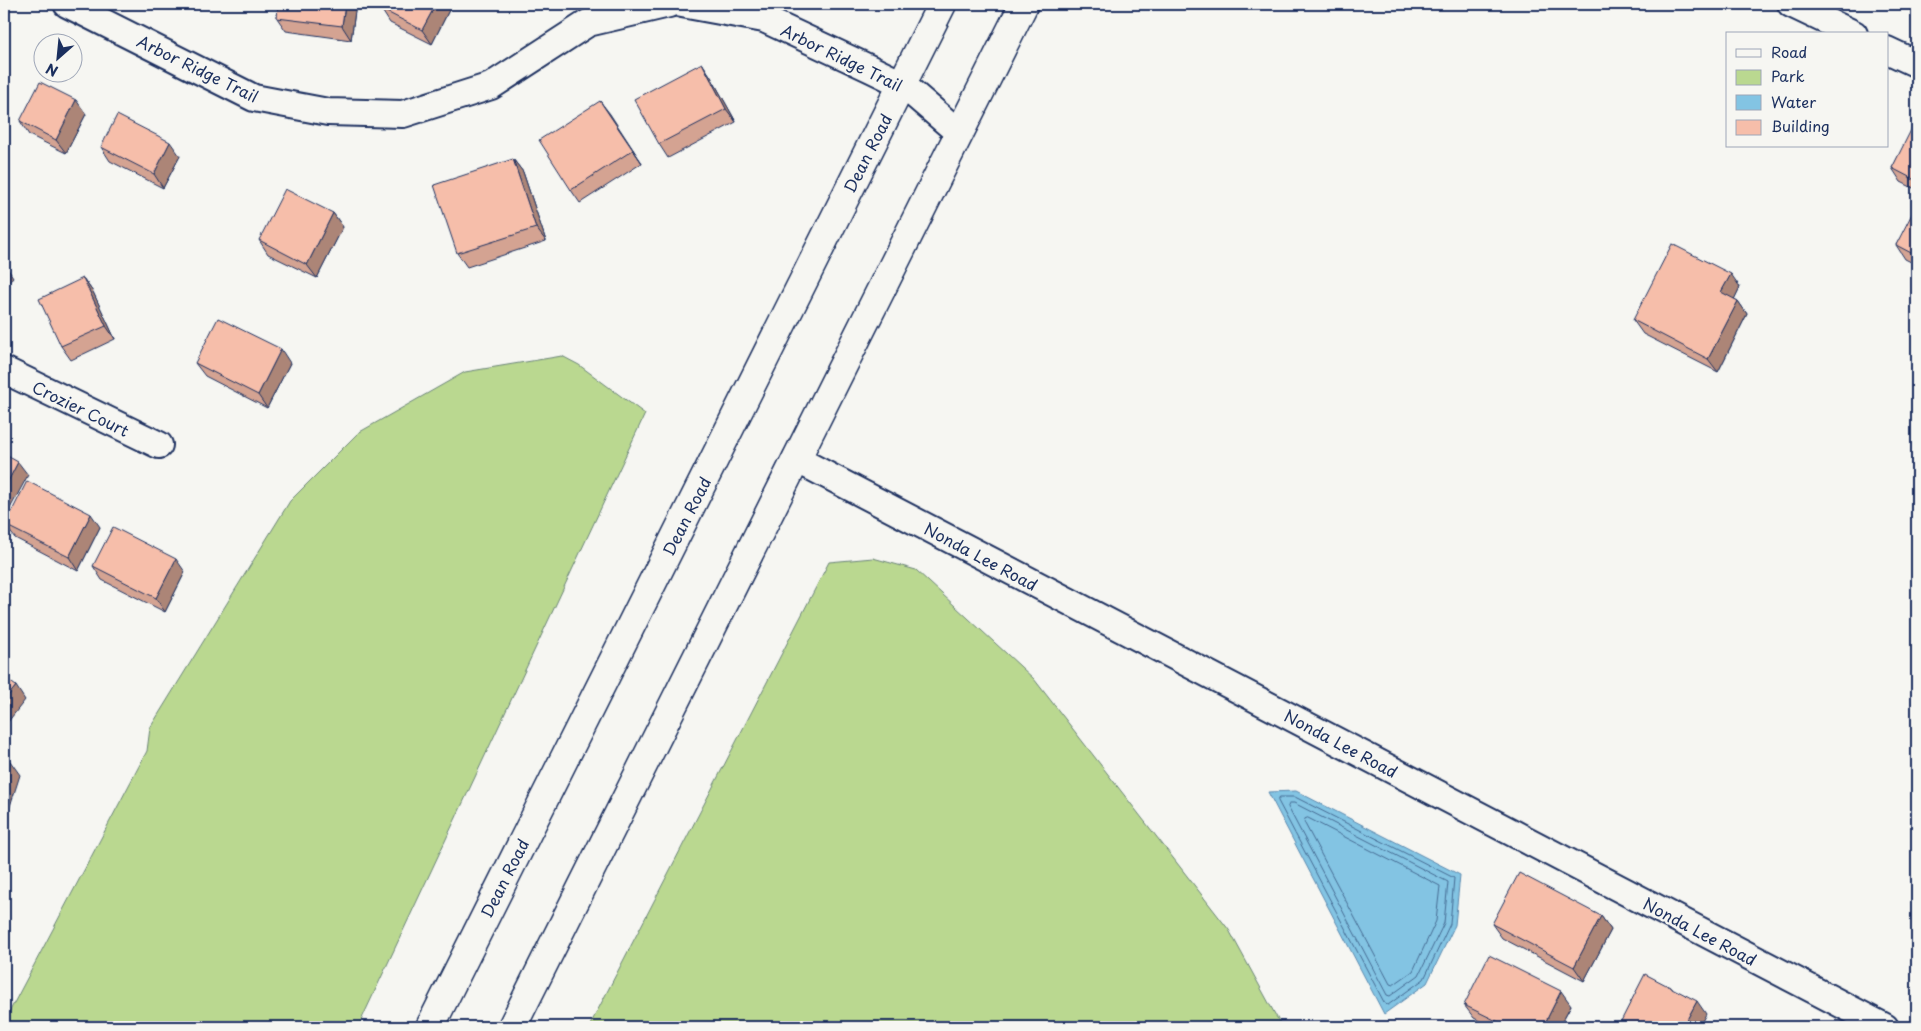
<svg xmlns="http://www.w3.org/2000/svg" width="1921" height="1031" viewBox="0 0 1921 1031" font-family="'Playpen Sans',sans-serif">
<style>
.green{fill:#bad890;stroke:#6a8477}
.water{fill:#83c4e3;stroke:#5988ae}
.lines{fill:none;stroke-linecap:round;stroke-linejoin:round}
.shore{stroke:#456b93;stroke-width:1}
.minor-casing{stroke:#1b2f5e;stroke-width:30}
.secondary-casing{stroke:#1b2f5e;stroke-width:31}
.minor{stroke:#f6f6f2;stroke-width:26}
.secondary{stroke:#f6f6f2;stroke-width:28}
.wall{fill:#d4a392;stroke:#1b2f5e}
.shaded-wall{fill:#ac8577;stroke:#1b2f5e}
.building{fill:#f6beaa;stroke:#1b2f5e}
.labels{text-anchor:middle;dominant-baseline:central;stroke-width:4.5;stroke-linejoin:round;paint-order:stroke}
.street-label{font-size:16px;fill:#1b2f5e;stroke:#f6f6f2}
</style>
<rect width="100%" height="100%" fill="#f6f6f2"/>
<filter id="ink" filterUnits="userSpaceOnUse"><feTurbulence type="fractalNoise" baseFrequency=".02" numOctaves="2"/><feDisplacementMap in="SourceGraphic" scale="10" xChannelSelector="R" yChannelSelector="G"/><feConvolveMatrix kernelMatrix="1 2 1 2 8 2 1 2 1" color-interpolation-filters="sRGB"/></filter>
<g filter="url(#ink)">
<g class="green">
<polygon points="562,356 579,365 645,414 358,1027 4,1027 4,1022 147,751 150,728 290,501 358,433 465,372"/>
<polygon points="873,558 916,570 1034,679 1229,930 1282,1027 589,1027 829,562"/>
</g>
<polygon class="water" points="1296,791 1460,875 1455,925 1427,983 1384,1014 1268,792"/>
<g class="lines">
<g class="shore">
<polygon points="1280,797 1295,797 1454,878 1450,924 1424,979 1388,1005 1385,1004 1278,801"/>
<polygon points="1290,803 1294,803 1448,882 1444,923 1419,975 1390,996 1387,995 1288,807"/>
<polygon points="1308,818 1440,886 1436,921 1413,971 1393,985 1390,984 1304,822 1305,819"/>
</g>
<defs>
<g id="minor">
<polyline points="67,4 254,98 328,112 403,114 491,86 588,23 669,4"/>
<polyline points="682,4 764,19 871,69 902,84 959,133"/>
<polyline points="1791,4 1854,34"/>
<polyline points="1887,50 1917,64"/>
<polyline points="4,370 159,445"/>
<polyline points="796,459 1885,1027"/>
</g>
<g id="secondary">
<polyline points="430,1027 942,4"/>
<polyline points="512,1027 1024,4"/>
</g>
</defs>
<use href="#minor" class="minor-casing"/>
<use href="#secondary" class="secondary-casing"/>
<use href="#minor" class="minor"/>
<use href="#secondary" class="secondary"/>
</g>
<g class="wall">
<polygon points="278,4 356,4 351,40 286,31 277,18"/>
<polygon points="452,4 432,44 390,23 381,9"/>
<polygon points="702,63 711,77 736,122 668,158 659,144"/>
<polygon points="600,101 642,163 580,203 571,190"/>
<polygon points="86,114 66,153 29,135 20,121"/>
<polygon points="1917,122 1917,190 1901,182 1892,168"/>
<polygon points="101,147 180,156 163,188 110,161"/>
<polygon points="513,159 523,172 546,241 467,267 457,253"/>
<polygon points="1917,209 1917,265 1905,259 1896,245"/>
<polygon points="333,213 343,227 317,278 268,254 259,240"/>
<polygon points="83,278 93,292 115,339 71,360 61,346"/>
<polygon points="1740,287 1734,299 1738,301 1747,314 1718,372 1643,334 1633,320"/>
<polygon points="195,363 290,363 267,408 205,376"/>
<polygon points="5,525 100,527 78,571 15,538"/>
<polygon points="93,566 185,572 165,612 102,580"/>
<polygon points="1601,916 1611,930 1584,981 1502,938 1492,924"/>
<polygon points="1464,1005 1571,1005 1559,1027 1492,1027 1474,1018"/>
</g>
<g class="shaded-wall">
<polygon points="345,4 356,4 351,40 342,26"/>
<polygon points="436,4 452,4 432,44 422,30"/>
<polygon points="702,63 711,77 736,122 726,109"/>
<polygon points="76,100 86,114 66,153 56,140"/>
<polygon points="600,101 610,114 642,163 633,150"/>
<polygon points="170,142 180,156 163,188 154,174"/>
<polygon points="513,159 523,172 546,241 536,228"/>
<polygon points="333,213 343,227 317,278 307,265"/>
<polygon points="4,263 13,277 4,288"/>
<polygon points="1731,274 1740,287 1731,306 1721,292"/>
<polygon points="83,278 93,292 115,339 106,326"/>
<polygon points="1738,301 1747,314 1718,372 1708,359"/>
<polygon points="281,349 290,363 267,408 258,395"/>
<polygon points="18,462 28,475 6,516 4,513 4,489"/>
<polygon points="91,514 100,527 78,571 69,557"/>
<polygon points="176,559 185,572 165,612 156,598"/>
<polygon points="16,686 25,700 4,727 4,701"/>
<polygon points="10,761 20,775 4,825 4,782"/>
<polygon points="1601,916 1611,930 1584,981 1574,967"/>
<polygon points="1561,991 1571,1005 1559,1027 1543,1027"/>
<polygon points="1697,1001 1706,1014 1699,1027 1683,1027"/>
</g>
<g class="building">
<polygon points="278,4 345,4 342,26 277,18"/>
<polygon points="383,4 436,4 422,30 381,9"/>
<polygon points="702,63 726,109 659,144 634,99"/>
<polygon points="40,82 76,100 56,140 20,121"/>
<polygon points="600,101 633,150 571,190 539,140"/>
<polygon points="117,115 170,142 154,174 101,147"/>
<polygon points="1915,122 1917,122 1917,181 1892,168"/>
<polygon points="513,159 536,228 457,253 434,185"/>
<polygon points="285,189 333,213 307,265 259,240"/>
<polygon points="1915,208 1917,209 1917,256 1896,245"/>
<polygon points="1672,244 1731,274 1721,292 1738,301 1708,359 1633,320"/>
<polygon points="83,278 106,326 61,346 39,299"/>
<polygon points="218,318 281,349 258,395 195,363"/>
<polygon points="4,454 18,462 4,489"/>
<polygon points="27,481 91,514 69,557 5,525"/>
<polygon points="113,527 176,559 156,598 93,566"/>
<polygon points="4,677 16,686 4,701"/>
<polygon points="4,759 10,761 4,782"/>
<polygon points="1519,873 1601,916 1574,967 1492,924"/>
<polygon points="1489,955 1561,991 1543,1027 1509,1027 1464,1005"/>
<polygon points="1645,974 1697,1001 1683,1027 1618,1027"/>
<polygon points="1804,1023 1804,1027 1765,1027"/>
</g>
</g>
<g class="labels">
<g class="street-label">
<text transform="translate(842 57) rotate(26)">Arbor Ridge Trail</text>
<text transform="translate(198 68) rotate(26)">Arbor Ridge Trail</text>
<text transform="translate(867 153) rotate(-63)">Dean Road</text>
<text transform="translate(81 408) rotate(26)">Crozier Court</text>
<text transform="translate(686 516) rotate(-63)">Dean Road</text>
<text transform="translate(981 556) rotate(28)">Nonda Lee Road</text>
<text transform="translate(1341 743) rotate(28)">Nonda Lee Road</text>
<text transform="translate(504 878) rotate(-63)">Dean Road</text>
<text transform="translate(1700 931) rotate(28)">Nonda Lee Road</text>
</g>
</g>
<rect width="1921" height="1031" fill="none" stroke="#f6f6f2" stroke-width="20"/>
<rect x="10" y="10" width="1901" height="1011" fill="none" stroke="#1b2f5e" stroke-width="2" filter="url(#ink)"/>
<rect x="1726" y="32" width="162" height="115" fill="#f6f6f2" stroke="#9ea6b7"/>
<rect x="1736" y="49" width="25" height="8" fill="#f6f6f2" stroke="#9ea6b7"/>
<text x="1771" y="58" font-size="15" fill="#1b2f5e">Road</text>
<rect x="1736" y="70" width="25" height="15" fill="#bad890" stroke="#9ea6b7"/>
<text x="1771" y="82" font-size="15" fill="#1b2f5e">Park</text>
<rect x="1736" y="95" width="25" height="15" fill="#83c4e3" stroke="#9ea6b7"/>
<text x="1771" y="108" font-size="15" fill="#1b2f5e">Water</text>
<rect x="1736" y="120" width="25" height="15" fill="#f6beaa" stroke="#9ea6b7"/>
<text x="1771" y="132" font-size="15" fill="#1b2f5e">Building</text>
<g transform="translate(58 58) rotate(207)"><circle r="24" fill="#f6f6f2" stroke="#9ea6b7"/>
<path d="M0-4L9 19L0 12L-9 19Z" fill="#1b2f5e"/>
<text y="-8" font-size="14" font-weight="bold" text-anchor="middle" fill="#1b2f5e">N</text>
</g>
</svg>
